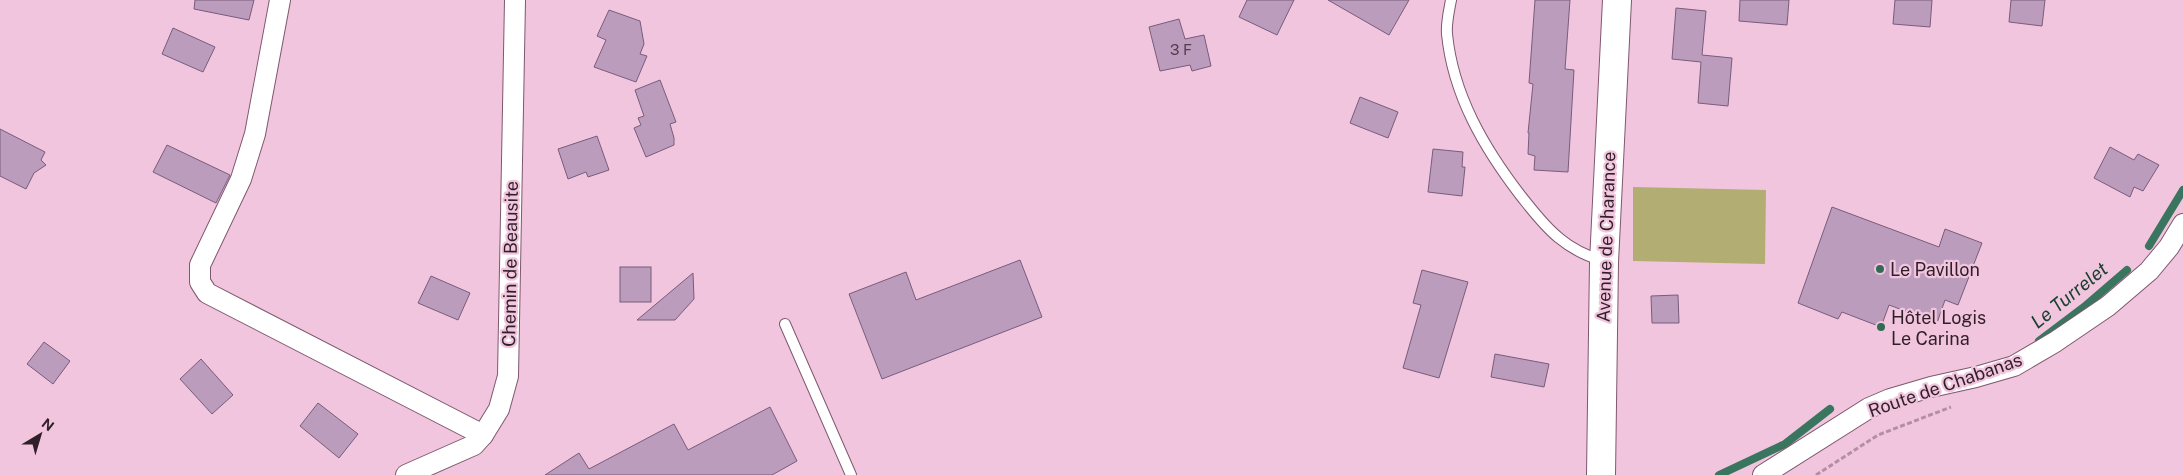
<svg xmlns="http://www.w3.org/2000/svg" width="2183" height="475" viewBox="0 0 2183 475" font-family="'Public Sans',sans-serif">
<style>
.green{fill:#b2ad73}
.lines{fill:none;stroke-linecap:round;stroke-linejoin:round}
.stream{stroke:#3a755f;stroke-width:8}
.building{fill:#bb9cbd;stroke:#795c7b}
.lane-casing{stroke:#7e586e;stroke-width:12}
.street-casing{stroke:#7e586e;stroke-width:22}
.secondary-casing{stroke:#7e586e;stroke-width:30}
.path{stroke:#b28fa3;stroke-width:3;stroke-dasharray:5 2.5;stroke-linecap:butt}
.lane{stroke:#fff;stroke-width:10}
.street{stroke:#fff;stroke-width:20}
.secondary{stroke:#fff;stroke-width:28}
.poi-dot{fill:#326b54;stroke:#f1c5dd;stroke-width:2}
.labels{text-anchor:middle;dominant-baseline:central;stroke-width:4.5;stroke-linejoin:round;paint-order:stroke}
.number-label{font-size:15px;fill:#533e4e}
.street-label{font-size:18px;fill:#301f29;stroke:#f1c5dd}
.poi-label{font-size:18px;fill:#301f29;stroke:#f1c5dd;text-anchor:start}
.water-label{font-size:19px;font-style:italic;fill:#184030;stroke:#f1c5dd}
</style>
<rect width="100%" height="100%" fill="#f1c5dd"/>
<polygon class="green" points="1633,187 1766,190 1765,264 1633,261"/>
<g class="lines">
<g class="stream">
<polyline points="2149,246 2183,190"/>
<polyline points="2039,341 2084,307 2127,270"/>
<polyline points="1719,475 1785,444 1830,409"/>
</g>
</g>
<g class="building">
<polygon points="195,0 254,0 249,20 194,9"/>
<polygon points="1247,0 1294,0 1277,35 1239,17"/>
<polygon points="1328,0 1409,0 1389,35"/>
<polygon points="1535,0 1570,0 1565,69 1574,70 1568,172 1534,170 1535,156 1528,154 1529,133 1528,133 1533,84 1529,83"/>
<polygon points="1740,0 1789,0 1787,25 1739,21"/>
<polygon points="1895,0 1932,0 1930,27 1893,24"/>
<polygon points="2011,0 2045,0 2042,26 2009,22"/>
<polygon points="1676,8 1706,11 1702,55 1732,58 1728,106 1698,103 1701,62 1672,59"/>
<polygon points="609,10 640,21 644,44 640,54 647,56 636,82 594,67 606,40 597,36"/>
<polygon points="1179,19 1185,39 1204,35 1211,66 1192,71 1190,65 1160,71 1149,27"/>
<polygon points="173,28 215,47 203,72 162,54"/>
<polygon points="660,80 676,122 670,124 674,138 674,145 646,157 634,128 641,125 638,118 644,116 635,90"/>
<polygon points="1360,97 1398,112 1388,138 1350,123"/>
<polygon points="0,129 45,152 41,160 46,165 34,173 26,189 0,176"/>
<polygon points="597,136 609,170 588,177 586,172 568,179 558,149"/>
<polygon points="167,145 230,175 216,203 153,172"/>
<polygon points="2110,147 2134,160 2138,154 2159,165 2143,191 2134,187 2130,197 2094,178"/>
<polygon points="1433,149 1463,152 1462,167 1465,167 1462,196 1428,192"/>
<polygon points="1832,207 1939,247 1945,229 1982,243 1958,305 1945,300 1937,323 1889,305 1881,327 1842,312 1838,319 1798,303"/>
<polygon points="1020,260 1042,317 882,379 849,294 906,272 916,300"/>
<rect x="620" y="267" width="31" height="35"/>
<polygon points="1422,270 1468,282 1439,378 1403,368 1421,305 1413,303"/>
<polygon points="693,273 694,299 675,320 637,320"/>
<polygon points="431,276 470,293 458,320 418,303"/>
<polygon points="1678,295 1679,323 1652,323 1651,296"/>
<polygon points="44,342 70,361 53,384 27,364"/>
<polygon points="1495,354 1549,364 1544,387 1491,377"/>
<polygon points="201,359 233,395 212,414 180,379"/>
<polygon points="318,403 358,434 339,458 300,426"/>
<polygon points="770,407 797,461 772,475 545,475 579,453 589,469 674,424 688,450"/>
</g>
<g class="lines">
<defs>
<g id="lane">
<path d="M1451 0C1449 11 1446 23 1447 34 1453 95 1484 148 1521 196 1533 211 1544 226 1559 238 1572 249 1587 256 1603 261"/>
<polyline points="785,324 851,475"/>
</g>
<g id="street">
<polyline points="280,0 255,134 241,179 200,265 200,282 207,293 483,435"/>
<polyline points="406,475 474,445 483,435 499,409 508,376 515,0"/>
<polyline points="1763,475 1869,408 1890,399 1931,387 1976,377 2014,366 2055,342 2108,306 2149,271 2169,247 2183,224"/>
</g>
<polyline id="secondary" points="1601,475 1604,262 1617,0"/>
</defs>
<use href="#lane" class="lane-casing"/>
<use href="#street" class="street-casing"/>
<use href="#secondary" class="secondary-casing"/>
<polyline class="path" points="1816,475 1878,435 1951,407"/>
<use href="#lane" class="lane"/>
<use href="#street" class="street"/>
<use href="#secondary" class="secondary"/>
</g>
<g class="poi-dot">
<circle cx="1880" cy="269" r="5"/>
<circle cx="1881" cy="327" r="5"/>
</g>
<g class="labels">
<g class="number-label">
<text x="1181" y="49">3 F</text>
</g>
<g class="street-label">
<text transform="translate(1606 237) rotate(-88)">Avenue de Charance</text>
<text transform="translate(510 264) rotate(-89)">Chemin de Beausite</text>
<text transform="translate(1945 385) rotate(-19)">Route de Chabanas</text>
</g>
<g class="poi-label">
<text x="1890" y="269">Le Pavillon</text>
<text x="1891" y="317">Hôtel Logis<tspan x="1891" dy="21">Le Carina</tspan></text>
</g>
<g class="water-label">
<text transform="translate(2069 295) rotate(-39)">Le Turrelet</text>
</g>
</g>
<g transform="translate(40 435) rotate(38)" stroke="#f1c5dd" stroke-width="4" paint-order="stroke">
<path d="M0-4L9 19L0 12L-9 19Z" fill="#301f29"/>
<text y="-8" font-size="14" font-weight="bold" text-anchor="middle" fill="#301f29">N</text>
</g>
</svg>
